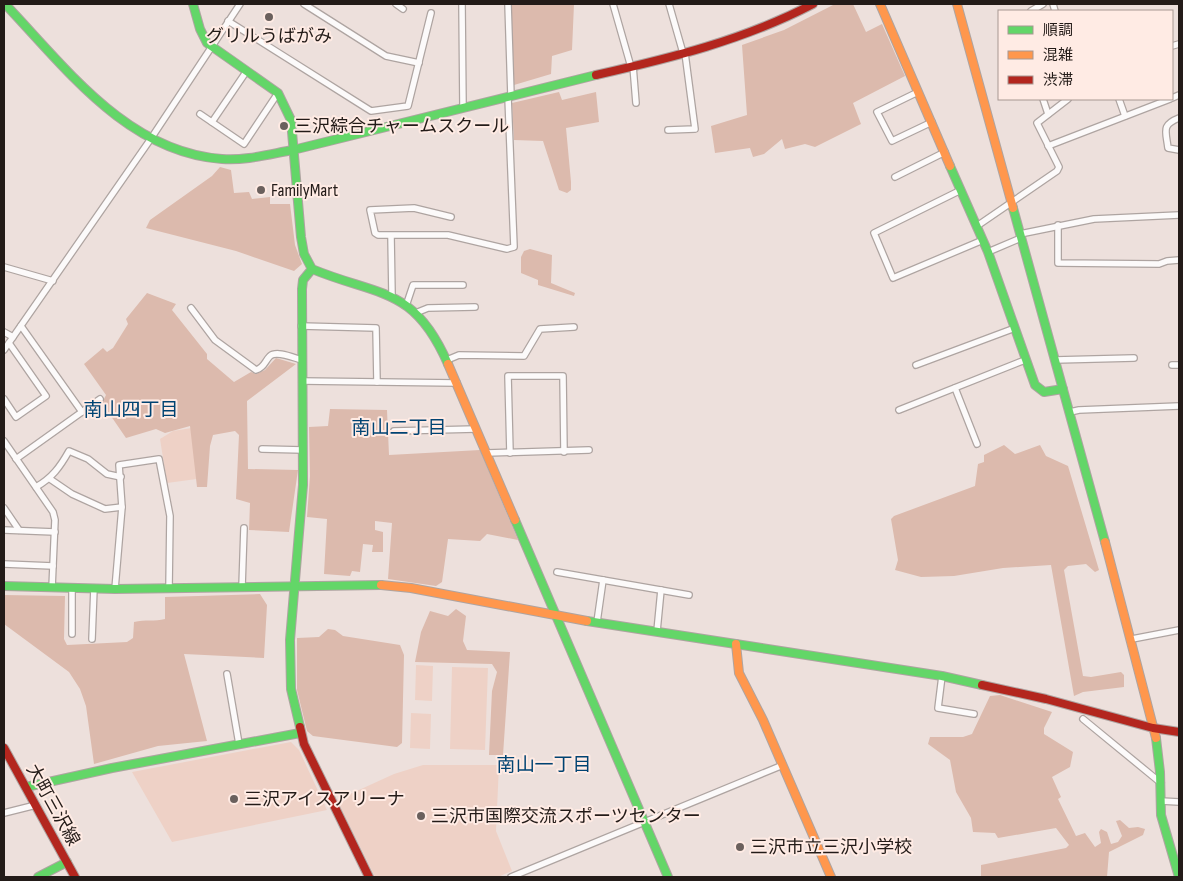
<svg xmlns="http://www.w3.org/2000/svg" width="1183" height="881" viewBox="0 0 1183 881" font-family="'Sofia Sans Condensed','Noto Sans JP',sans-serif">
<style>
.green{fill:#eed1c6}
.forest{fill:#dcbaad}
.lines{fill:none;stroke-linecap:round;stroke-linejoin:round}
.street-casing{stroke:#aea4a1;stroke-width:8}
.fast-casing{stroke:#aea4a1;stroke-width:10}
.slow-casing{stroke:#aea4a1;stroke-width:10}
.jam-casing{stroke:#aea4a1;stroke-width:10}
.street{stroke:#fcfafa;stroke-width:5.5}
.fast{stroke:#63d668;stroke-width:8}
.slow{stroke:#ff974d;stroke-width:8}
.jam{stroke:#b3261e;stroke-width:8}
.poi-dot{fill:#6a605d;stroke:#ffebe4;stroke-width:2}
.labels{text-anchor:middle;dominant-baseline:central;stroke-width:4;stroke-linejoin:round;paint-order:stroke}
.poi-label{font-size:18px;fill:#231b18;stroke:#ffebe4;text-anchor:start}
.street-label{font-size:18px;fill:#231b18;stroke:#ffebe4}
.neighbourhood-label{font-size:19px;fill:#004372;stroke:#ffebe4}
</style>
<rect width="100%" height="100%" fill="#ede0dc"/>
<g class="green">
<polygon points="204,426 204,478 167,483 160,439 173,431"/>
<polygon points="416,665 433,666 432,701 415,700"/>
<polygon points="452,667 488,668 485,750 450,749"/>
<polygon points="411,713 431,714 430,749 410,748"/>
<polygon points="291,742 299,750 327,810 172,842 132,772"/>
<polygon points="423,765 499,765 496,831 512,871 498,877 375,877 337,800 394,774"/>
</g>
<g class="forest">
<polygon points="511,4 574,4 572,50 552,56 551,74 514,85"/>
<polygon points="835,4 853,4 866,32 882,24 905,76 853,103 861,124 815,147 805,144 785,149 782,139 764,154 753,157 750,148 715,153 711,126 747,115 742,45 784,30"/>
<polygon points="559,92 562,100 596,92 599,122 566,128 571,182 571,190 567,193 559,190 543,141 514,140 512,103"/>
<polygon points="220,167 231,170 234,193 249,192 252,199 270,197 270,204 290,204 295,245 302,264 294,271 236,251 146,228 150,220 212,176"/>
<polygon points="530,249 552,255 551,283 575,293 574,296 538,285 538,280 521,273 521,257 524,251"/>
<polygon points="147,293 176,304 172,310 207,354 207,359 234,382 251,372 256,374 265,370 276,358 296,364 247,401 248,469 298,470 289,532 249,530 250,503 236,499 239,435 235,431 213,435 210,446 207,487 197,487 190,426 165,433 156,429 126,438 102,403 106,395 84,364 103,348 107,352 113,348 128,324 126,319"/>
<polygon points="330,409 387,410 389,455 480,450 518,540 487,534 480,541 448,539 442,582 436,586 388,579 392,523 375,521 375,530 383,532 383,552 372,552 373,545 363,544 360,572 352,571 350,576 324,574 327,519 307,517 310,476 309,427 328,426"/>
<polygon points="1004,445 1015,454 1040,445 1046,456 1068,466 1099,570 1095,572 1086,564 1068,566 1064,570 1083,676 1091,677 1121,672 1124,675 1124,687 1083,692 1074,696 1051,565 1003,568 954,576 921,577 895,570 898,560 891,519 894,516 975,486 978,464 984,462 984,455"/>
<path d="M260 594 267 605 264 658 184 654 207 741 158 746 94 764 86 706 80 689 69 672 4 624V595L65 596 64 639 67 645 127 642 133 638 134 622C145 619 155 622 165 619V597Z"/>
<polygon points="456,609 466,616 463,641 467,650 510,652 503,755 489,755 492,691 497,672 492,664 415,662 421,632 430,611 448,616"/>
<polygon points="328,629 335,630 343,636 400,645 404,655 402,743 397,747 313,736 307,731 297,690 297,638 319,637"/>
<polygon points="1000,695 1052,712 1044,728 1044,734 1073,752 1070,767 1052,777 1061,797 1058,799 1076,836 1085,833 1095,847 1101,843 1099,832 1101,829 1107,832 1111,844 1118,842 1122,836 1116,821 1120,820 1129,828 1138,827 1145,829 1143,835 1109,852 1107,877 981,877 981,865 1066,848 1069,845 1056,828 998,838 995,833 973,832 971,818 956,792 950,760 928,744 930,737 963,737 972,734 990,696"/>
</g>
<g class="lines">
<defs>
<g id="street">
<polyline points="304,4 386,56 419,63"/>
<polyline points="396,4 403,9"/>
<polyline points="462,4 463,108"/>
<polyline points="508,4 511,96"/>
<polyline points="613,4 631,67"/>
<polyline points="669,4 683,53"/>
<polyline points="1053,4 1055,11"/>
<polyline points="1031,11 1043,4"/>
<polyline points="228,21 371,111 408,106 431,13"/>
<polyline points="1172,46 1179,44"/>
<polyline points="633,66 636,103"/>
<polyline points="918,92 877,112 892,141 932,122"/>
<polyline points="1172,98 1179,95"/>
<polyline points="1043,99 1048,114"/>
<polyline points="1119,99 1125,116"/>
<polyline points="200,114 244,144 278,93"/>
<path d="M1179 118C1161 125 1166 131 1168 148L1179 150"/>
<polyline points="212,122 246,72"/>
<polyline points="668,130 695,129 685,53"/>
<polyline points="1048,146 1170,99"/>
<polyline points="895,177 945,152"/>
<polyline points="961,190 874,233 893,278 983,240"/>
<polyline points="451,217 414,208 370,210 375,233 378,235 448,235 507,249 514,247 508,97"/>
<polyline points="1058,225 1058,263 1159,264 1167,261 1179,260"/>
<polyline points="977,226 1057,171 1059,167 1037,123 1068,99"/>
<polyline points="1020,234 1094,219 1179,215"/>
<polyline points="391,236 392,295"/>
<polyline points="988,252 1021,238"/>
<polyline points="4,267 53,281"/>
<polyline points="407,303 413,285 463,285"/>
<path d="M191 308 215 340 256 370C265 367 264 362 270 356 277 350 294 358 302 360"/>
<polyline points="418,312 428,308 475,307"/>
<polyline points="21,326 82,412"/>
<polyline points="301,326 376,328 377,382"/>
<polyline points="4,332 13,337"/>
<polyline points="4,350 150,140 240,4"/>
<polyline points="447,360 459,355 524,356 540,329 574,327"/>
<polyline points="1055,360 1134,358"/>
<polyline points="916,365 1015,328"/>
<polyline points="1172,365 1179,365"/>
<polyline points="302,381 457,383"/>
<polyline points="955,388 977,444"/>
<polyline points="4,399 16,417 46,396 9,343"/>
<polyline points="899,410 1025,360"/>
<polyline points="1070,412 1079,410 1179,406"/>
<polyline points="394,431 476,429"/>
<polyline points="4,441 53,512 55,520 52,588"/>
<polyline points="262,449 303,450"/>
<polyline points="487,453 589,450"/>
<polyline points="510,453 508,376 563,376 564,452"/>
<polyline points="16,459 100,399"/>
<polyline points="50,479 72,494 105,509 122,507"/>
<path d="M36 487C52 478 60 467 69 451L88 459 107 474 121 477"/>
<polyline points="4,508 19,530"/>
<polyline points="4,530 55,532"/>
<polyline points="4,564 53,566"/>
<polyline points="557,572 689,595"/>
<polyline points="242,587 244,528"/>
<polyline points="115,589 122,507 119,465 159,459 170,516 169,588"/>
<polyline points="597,622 603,580"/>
<polyline points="657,631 661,590"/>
<polyline points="72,634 72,588"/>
<polyline points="92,639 94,588"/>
<polyline points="1132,639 1179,630"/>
<polyline points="227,674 239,744"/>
<polyline points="942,676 938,708 974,714"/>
<polyline points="1083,719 1161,783"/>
<polyline points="1161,801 1179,802"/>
<polyline points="4,813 36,805"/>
<polyline points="511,877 783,765"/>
</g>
<g id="fast">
<path d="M5 4C66 68 127 152 222 159 245 161 270 154 293 150L596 75"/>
<path d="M193 4 200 29 207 43 278 93 291 120 301 237 304 254 312 269C380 297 414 286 448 364"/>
<polyline points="950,166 988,252 1035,385 1044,392 1063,389"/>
<polyline points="1013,208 1105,542"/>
<polyline points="515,520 668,877"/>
<polyline points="4,586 115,589 381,585"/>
<polyline points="587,621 942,676 982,685"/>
<polyline points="300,727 291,689 290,640 303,485 302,289 303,280 312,269"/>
<polyline points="1156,738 1160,772 1161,815 1179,877"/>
<polyline points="26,787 112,768 300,733"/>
<polyline points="38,877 67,862"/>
</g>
<g id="slow">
<polyline points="880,4 950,166"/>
<polyline points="957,4 1013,208"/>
<polyline points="448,364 515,520"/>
<polyline points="1105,542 1156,738"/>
<polyline points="381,585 411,588 587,621"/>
<polyline points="736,644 739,673 763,720 831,877"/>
</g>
<g id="jam">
<path d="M596 75C671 58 744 40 813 4"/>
<polyline points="982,685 1046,699 1153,728 1179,732"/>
<polyline points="300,727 304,744 369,877"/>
<polyline points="4,748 75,877"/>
</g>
</defs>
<use href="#street" class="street-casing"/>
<use href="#fast" class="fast-casing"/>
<use href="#slow" class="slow-casing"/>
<use href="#jam" class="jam-casing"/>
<use href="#street" class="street"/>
<use href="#fast" class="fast"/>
<use href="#slow" class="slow"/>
<use href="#jam" class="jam"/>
</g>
<g class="poi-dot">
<circle cx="269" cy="17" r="5"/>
<circle cx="284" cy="126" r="5"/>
<circle cx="261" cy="190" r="5"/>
<circle cx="234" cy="799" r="5"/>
<circle cx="421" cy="816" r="5"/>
<circle cx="740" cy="847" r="5"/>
</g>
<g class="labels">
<g class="poi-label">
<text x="269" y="36" text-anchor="middle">グリルうばがみ</text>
<text x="294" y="126">三沢綜合チャームスクール</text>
<text x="271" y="190">FamilyMart</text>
<text x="244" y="799">三沢アイスアリーナ</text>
<text x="431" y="816">三沢市国際交流スポーツセンター</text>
<text x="750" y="847">三沢市立三沢小学校</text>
</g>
<g class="street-label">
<text transform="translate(53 805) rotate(61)">大町三沢線</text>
</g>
<g class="neighbourhood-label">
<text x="131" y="410">南山四丁目</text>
<text x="399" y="428">南山二丁目</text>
<text x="544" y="765">南山一丁目</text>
</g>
</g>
<rect width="1183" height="881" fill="none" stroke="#231b18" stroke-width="10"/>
<rect x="998" y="10" width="175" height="90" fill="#ffebe4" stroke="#a79892"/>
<rect x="1008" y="26" width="25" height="8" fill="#63d668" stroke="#a79892"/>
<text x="1043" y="35" font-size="15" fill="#231b18">順調</text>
<rect x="1008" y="51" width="25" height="8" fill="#ff974d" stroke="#a79892"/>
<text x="1043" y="60" font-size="15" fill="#231b18">混雑</text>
<rect x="1008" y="76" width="25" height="8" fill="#b3261e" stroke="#a79892"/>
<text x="1043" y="85" font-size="15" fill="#231b18">渋滞</text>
</svg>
